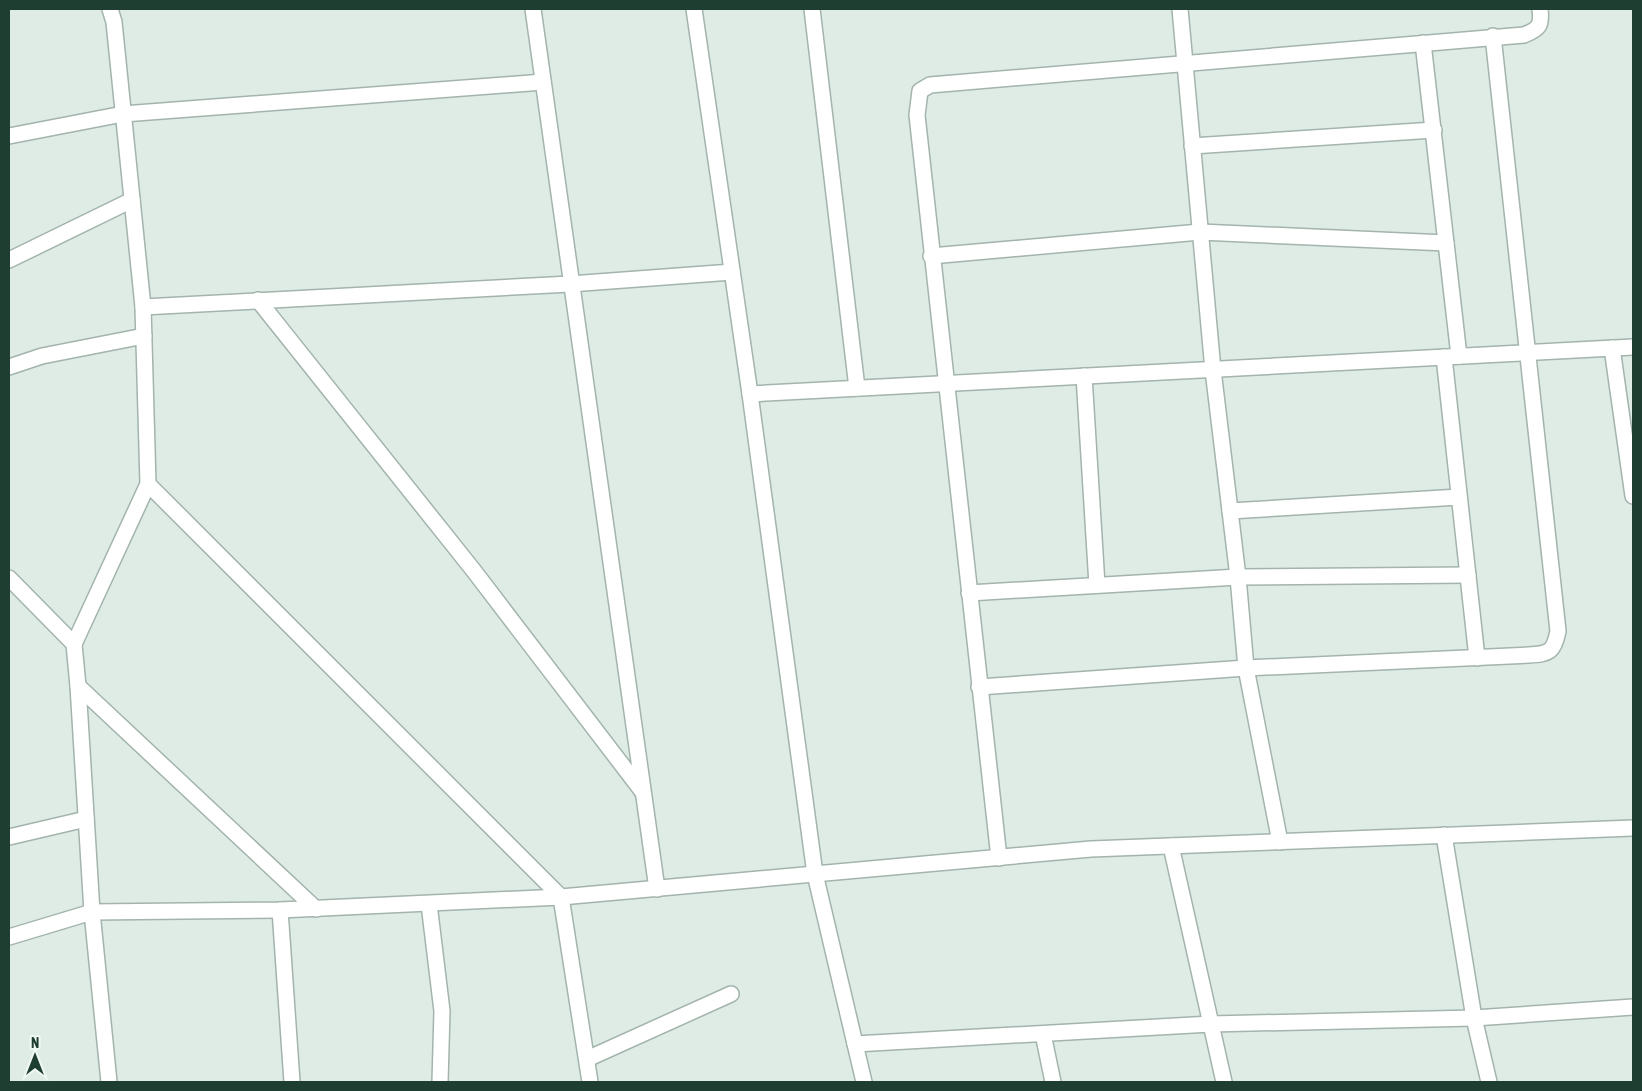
<svg xmlns="http://www.w3.org/2000/svg" width="1642" height="1091" viewBox="0 0 1642 1091" font-family="'Asap Condensed',sans-serif">
<style>
.lines{fill:none;stroke-linecap:round;stroke-linejoin:round}
.street-casing{stroke:#a2b4ac;stroke-width:18}
.street{stroke:#fff;stroke-width:15}
</style>
<rect width="100%" height="100%" fill="#dfece5"/>
<g class="lines">
<defs>
<g id="street">
<polyline points="533,9 657,889"/>
<polyline points="694,9 750,394 815,874 864,1082"/>
<polyline points="812,9 857,388"/>
<polyline points="1180,9 1213,370 1238,577 1246,668 1280,842"/>
<polyline points="1423,43 1459,356"/>
<polyline points="9,136 123,114 543,82"/>
<polyline points="1192,146 1434,130"/>
<polyline points="931,256 1200,232 1446,243"/>
<polyline points="9,260 132,200"/>
<polyline points="258,300 474,571 642,791"/>
<polyline points="143,307 570,284 732,272"/>
<polyline points="1612,348 1633,496"/>
<polyline points="1444,357 1477,658"/>
<polyline points="9,367 42,356 144,336"/>
<polyline points="1084,376 1097,585"/>
<polyline points="750,394 1633,347"/>
<polyline points="148,484 561,897 590,1082"/>
<polyline points="1230,511 1459,497"/>
<polyline points="9,578 74,644 78,686 92,912 109,1082"/>
<polyline points="969,593 1238,577 1468,575"/>
<polyline points="74,644 148,484 143,307 114,22 110,9"/>
<polyline points="78,686 316,909"/>
<path d="M979 687 1246 668 1529 655C1549 654 1554 652 1558 631L1493 36"/>
<polyline points="1444,835 1474,1018 1489,1082"/>
<polyline points="9,837 86,819"/>
<polyline points="1171,846 1224,1082"/>
<path d="M999 858 917 115 920 91 930 85 1524 35C1539 29 1542 26 1540 9"/>
<polyline points="429,904 442,1011 440,1082"/>
<polyline points="280,910 292,1082"/>
<polyline points="9,937 92,912 280,910 561,897 1091,849 1633,828"/>
<polyline points="1043,1034 1053,1082"/>
<polyline points="855,1044 1211,1024 1474,1018 1633,1007"/>
<polyline points="587,1059 731,994"/>
</g>
</defs>
<use href="#street" class="street-casing"/>
<use href="#street" class="street"/>
</g>
<rect width="1642" height="1091" fill="none" stroke="#1f3e32" stroke-width="20"/>
<g transform="translate(35 1056)" stroke="#f0f8f3" stroke-width="4" paint-order="stroke">
<path d="M0-4L9 19L0 12L-9 19Z" fill="#1f3e32"/>
<text y="-8" font-size="14" font-weight="bold" text-anchor="middle" fill="#1f3e32">N</text>
</g>
</svg>
